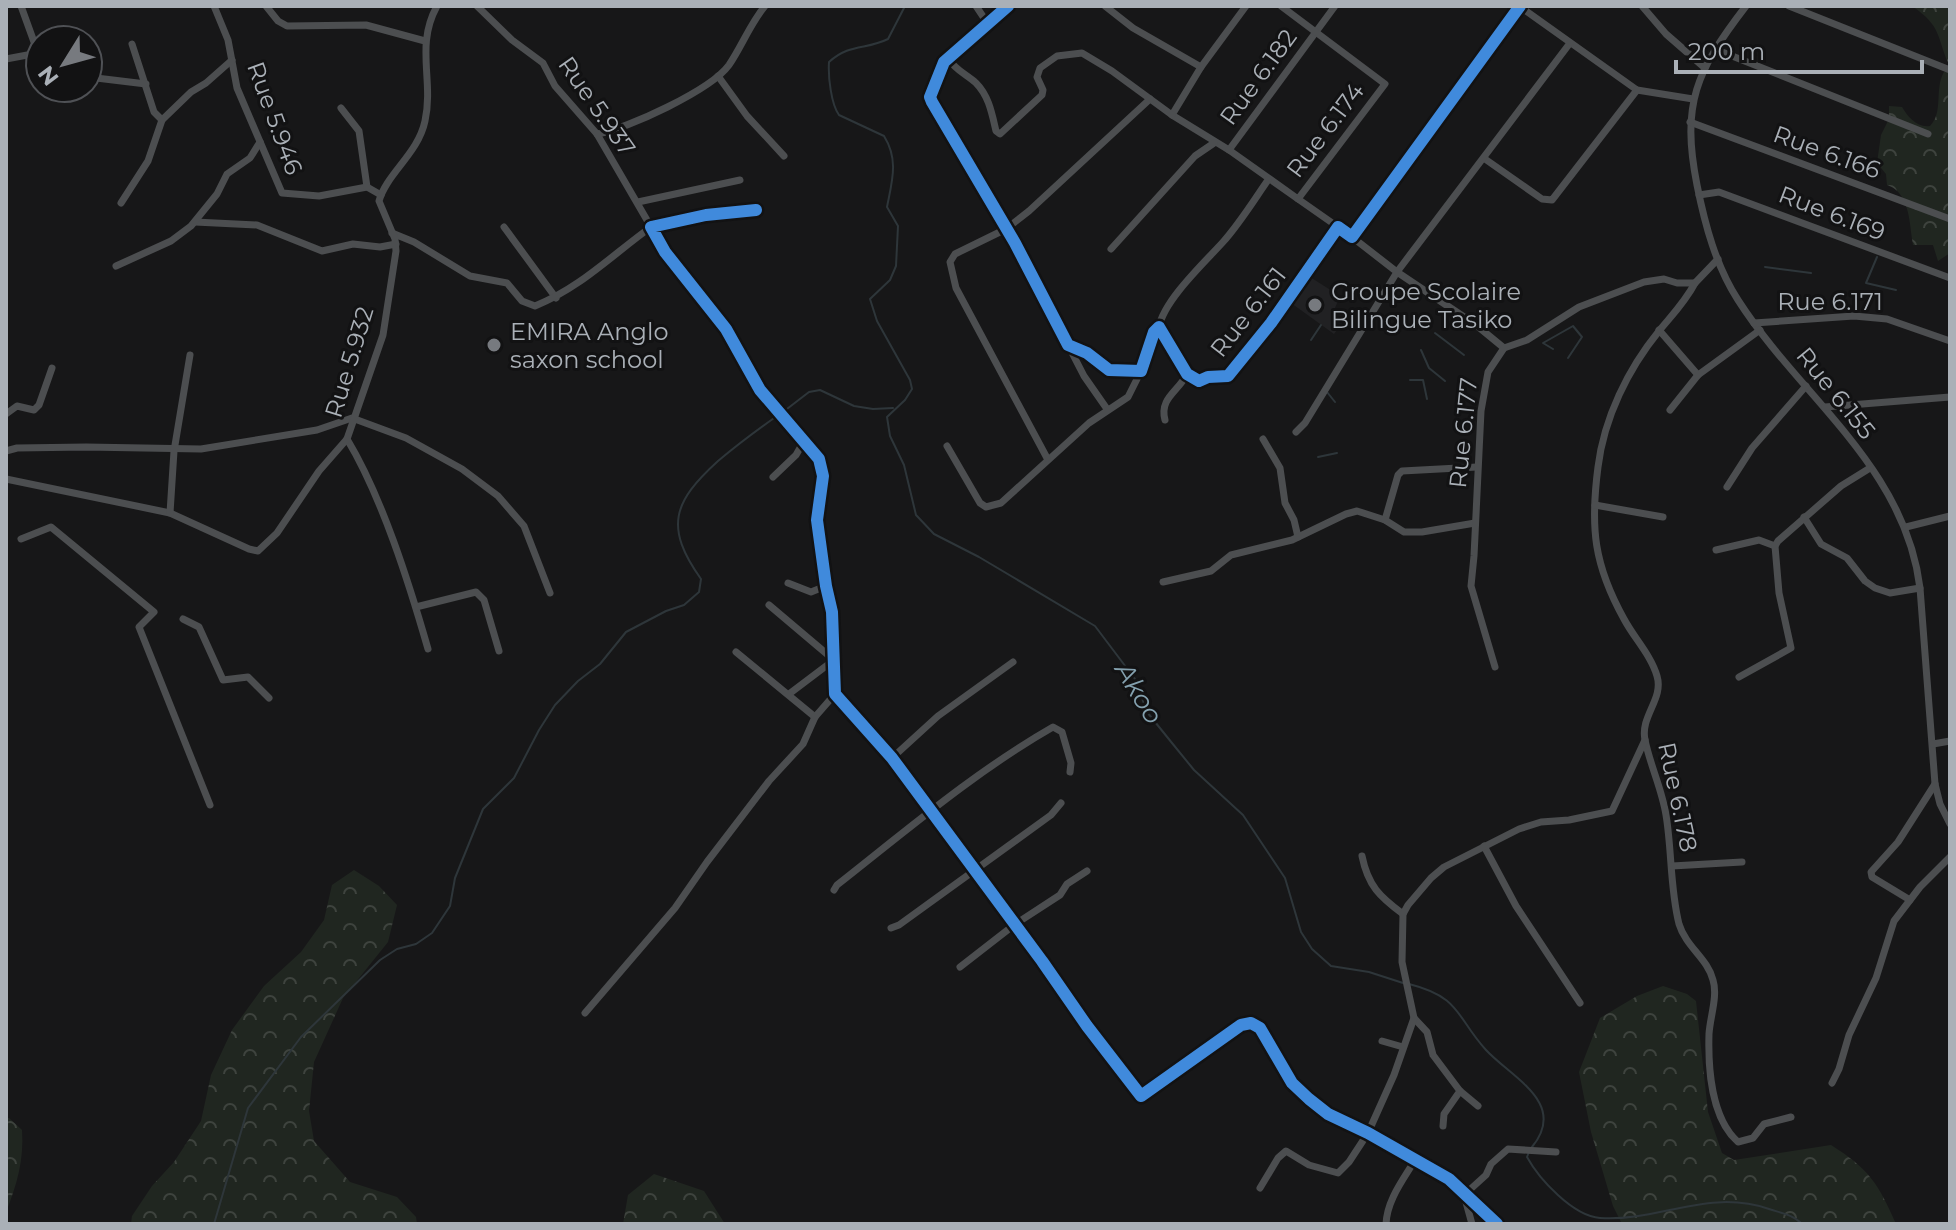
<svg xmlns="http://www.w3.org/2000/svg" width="1956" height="1230" viewBox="0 0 1956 1230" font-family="Montserrat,sans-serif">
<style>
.built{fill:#212123}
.forest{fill:url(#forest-crowns)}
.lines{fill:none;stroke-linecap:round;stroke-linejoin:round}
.stream{stroke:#2e363a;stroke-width:2}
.street{stroke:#4c4e50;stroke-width:7}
.cycleway-casing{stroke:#121213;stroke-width:17}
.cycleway{stroke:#408adc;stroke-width:12}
.poi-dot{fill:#777a7f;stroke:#121213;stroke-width:3}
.labels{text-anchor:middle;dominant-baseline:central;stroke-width:6;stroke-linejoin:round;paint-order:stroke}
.street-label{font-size:24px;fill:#aab0b7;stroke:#121213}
.poi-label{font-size:24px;fill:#aab0b7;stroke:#121213;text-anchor:start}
.water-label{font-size:26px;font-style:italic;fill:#84a1af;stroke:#121213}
</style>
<defs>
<pattern id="forest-crowns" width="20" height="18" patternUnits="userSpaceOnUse" patternTransform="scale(2)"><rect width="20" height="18" fill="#202620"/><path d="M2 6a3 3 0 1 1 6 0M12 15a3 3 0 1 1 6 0" fill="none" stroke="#3e433e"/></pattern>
</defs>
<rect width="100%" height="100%" fill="#171718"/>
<polygon class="built" points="1310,277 1340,296 1335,308 1345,319 1334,334 1291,303"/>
<g class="forest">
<path d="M1912 6H1950V67C1936 37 1943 27 1912 6Z"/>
<path d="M1944 72H1950V253L1938 261 1933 245H1913C1909 225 1911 193 1887 185L1886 174 1877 163 1881 135 1889 119V106L1902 107C1908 117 1917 128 1930 126 1944 112 1934 89 1944 72Z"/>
<polygon points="354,870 379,886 397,905 388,942 343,998 314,1062 309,1111 314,1141 350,1182 397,1197 416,1217 417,1224 131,1224 132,1216 152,1186 174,1162 201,1121 211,1075 232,1030 264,986 301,952 324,920 332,885"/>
<path d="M1663 986 1687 994 1696 1001 1708 1112 1722 1153 1734 1160 1831 1145C1869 1169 1878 1183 1896 1224H1622L1613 1206 1591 1132 1579 1072 1600 1018 1637 996Z"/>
<path d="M6 1118H9L22 1130C24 1160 17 1184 6 1212Z"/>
<polygon points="654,1174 704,1191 725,1224 623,1224 628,1195"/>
</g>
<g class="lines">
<g class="stream">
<path d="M905 6 888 39C866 50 850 43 829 62 828 76 831 104 839 115L884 136C899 160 892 181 887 207L898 226 896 266 890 280 870 299 877 321 910 380 912 389 905 400 887 417 890 436 904 465 916 515 934 534 979 557 1095 626 1135 679 1147 712 1172 743 1194 770 1243 815 1285 878 1301 932 1312 949 1331 966 1369 972 1403 983"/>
<polyline points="1877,257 1866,283 1896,290"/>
<polyline points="1765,267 1811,273"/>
<polyline points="1435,333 1464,355"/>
<polyline points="1311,340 1321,325"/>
<polyline points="1553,349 1543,343 1573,326 1582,337 1568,358"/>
<polyline points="1421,350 1429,368 1445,381"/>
<polyline points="1410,380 1423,380 1427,399"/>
<polyline points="1327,392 1335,402"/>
<polyline points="783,412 809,392 820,390 854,406 873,409 893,408"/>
<polyline points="1318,457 1337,453"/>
<path d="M1409 984C1461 997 1456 1017 1486 1050 1512 1078 1568 1103 1532 1147"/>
<path d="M1529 1152 1527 1157C1539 1179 1573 1216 1600 1218 1658 1222 1708 1188 1769 1209 1781 1213 1794 1215 1802 1224"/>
<path d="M214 1224 248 1108 301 1037 380 960 397 949 416 944 432 933 450 906 455 878 483 809 514 778 539 730 555 705 578 681 600 664 626 632 666 611 684 605 699 592 701 579C664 527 673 502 718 461 737 445 757 430 777 416"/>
</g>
<g class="street">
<polyline points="214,6 228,40 237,88 282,193 319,196 367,187 381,195"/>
<polyline points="266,6 278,21 287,26 366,25 425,41"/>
<polyline points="976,6 988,24"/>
<polyline points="1008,6 944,62 930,97 932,102 1015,243 1068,345 1087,353 1109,370 1141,371 1154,332 1159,327 1187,374 1199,381 1208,377 1228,376 1271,323 1338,227 1352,237 1520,6"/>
<polyline points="1105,6 1133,28 1201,67"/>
<polyline points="1246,6 1201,67 1172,115 1229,150 1335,6"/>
<polyline points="1519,6 1637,90 1693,99"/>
<polyline points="1642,6 1666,34 1705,68"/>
<path d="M1746 6C1696 71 1681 104 1697 185 1705 225 1716 266 1738 300 1800 397 1905 466 1920 588L1935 784 1940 804 1950 824"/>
<polyline points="1789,6 1950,70"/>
<polyline points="132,44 154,112 162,120"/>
<polyline points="1717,50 1928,134"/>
<path d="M948 58C955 70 966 74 976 83 989 96 992 114 996 131L1000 134 1042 95 1043 90 1037 77 1040 68 1057 56 1082 53 1112 71 1172 115"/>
<polyline points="6,59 38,53 21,6"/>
<polyline points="718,76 747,116 784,156"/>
<polyline points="88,77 146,84"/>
<polyline points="341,108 359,131 367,187"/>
<polyline points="1690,122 1950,219"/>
<path d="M597 134C627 129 711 90 729 65 742 46 750 24 765 6"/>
<polyline points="1229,150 1298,199 1385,84 1281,6"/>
<polyline points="1485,159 1542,199 1552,200 1637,90"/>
<polyline points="1699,195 1719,192 1950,278"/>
<polyline points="1298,199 1338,227"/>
<polyline points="638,202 740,180"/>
<polyline points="121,203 148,161 162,120 191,92 206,83 232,60"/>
<polyline points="756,210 706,215 651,227 665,252 726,329 760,390 819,459 823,476 817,520 826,586 832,612 835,694 892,758 1042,961 1087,1026 1141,1096 1241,1025 1251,1023 1260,1028 1292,1083 1309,1099 1328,1114 1368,1133 1449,1179 1497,1224"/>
<polyline points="195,222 257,225 322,251 353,244 380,247 396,244"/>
<polyline points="504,227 556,298"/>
<path d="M392 233 414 242 470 276 507 283 522 301 535 306C580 288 612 255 651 227L597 134 555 86 543 63 512 40 477 6"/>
<polyline points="1111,249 1195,156 1214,143"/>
<polyline points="116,266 171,241 191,226 217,194 227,174 250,158 260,142"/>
<path d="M1695 283C1685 302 1673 314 1659 331 1628 369 1604 418 1598 467 1590 528 1594 565 1624 619 1634 638 1651 655 1657 676 1664 699 1640 716 1645 740 1650 765 1662 789 1666 815 1672 851 1670 889 1679 924 1686 947 1708 959 1713 980 1718 996 1710 1017 1709 1034 1708 1067 1711 1118 1738 1142L1753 1138 1764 1124 1791 1117"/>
<polyline points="1754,323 1854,316 1887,319 1950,341"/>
<path d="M1159 327C1164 300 1205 262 1223 242 1240 223 1254 200 1268 180"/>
<polyline points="1659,330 1698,375"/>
<polyline points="1068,345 1084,376 1107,409"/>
<polyline points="1504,348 1476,325 1397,272 1570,43"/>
<polyline points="1825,407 1950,397"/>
<polyline points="1670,410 1698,375 1760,330"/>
<polyline points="6,414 17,406 34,410 39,405 52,368"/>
<path d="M1165 420C1159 398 1179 391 1187 374"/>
<polyline points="1296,432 1305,423 1397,272 1352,237"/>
<path d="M347 439C382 497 409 583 428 649"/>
<polyline points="1263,439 1280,468 1285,503 1294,520 1298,537"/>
<polyline points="947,446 980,503 986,507 1001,503 1089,423 1128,397 1141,371"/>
<polyline points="6,451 17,448 86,447 201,449 317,430 352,418 406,438 462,469 498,496 524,526 550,593"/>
<polyline points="1047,458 956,288 950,262 955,254 1006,229 1029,211 1150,99"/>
<polyline points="773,477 796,455 804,441"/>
<path d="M6 479 170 513 249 549 258 551 277 533 319 471 347 439 383 335 396 251 395 239 379 201C387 173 418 154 425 121 434 80 415 46 437 6"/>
<polyline points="1727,487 1752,448 1806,386"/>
<polyline points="1595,505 1663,517"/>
<polyline points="170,513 174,451 190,355"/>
<polyline points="1804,517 1821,544 1847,558 1865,581 1875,588 1890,593 1920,588"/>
<polyline points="1385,520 1398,475 1402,471 1477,467"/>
<polyline points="1906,527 1950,516"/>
<polyline points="21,539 51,527 154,612 139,627 210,805"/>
<polyline points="1716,550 1759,540 1775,546"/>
<polyline points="1163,582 1211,571 1231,555 1292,540 1346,514 1357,511 1385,520 1404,532 1422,532 1475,523"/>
<polyline points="788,583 811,592 826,586"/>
<polyline points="769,605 834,660 789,694"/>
<polyline points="416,607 476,592 484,600 499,651"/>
<polyline points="183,619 199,627 223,680 248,677 269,698"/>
<polyline points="736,652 815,717"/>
<polyline points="1495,667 1471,586 1474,556 1481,411 1488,372 1504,348 1527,340 1579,307 1644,282 1664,279 1677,283 1695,283 1718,259"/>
<polyline points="1739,677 1791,648 1779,593 1775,546 1778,541 1841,486 1870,468"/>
<polyline points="1933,744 1950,741"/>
<polyline points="892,758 938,716 1013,662"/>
<polyline points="1484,846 1516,906 1580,1003"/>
<path d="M1362 856C1368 886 1380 897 1403 914"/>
<polyline points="1672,866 1742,862"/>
<path d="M834 890 837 885C907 830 976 771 1053 727L1062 732 1071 763 1070 772"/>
<polyline points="1910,900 1872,877 1871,872 1898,842 1935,784"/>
<polyline points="891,928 899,925 1051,815 1061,803"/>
<polyline points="960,967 1014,925 1060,895 1067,884 1087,871"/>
<polyline points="585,1013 675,908 707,862 769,781 803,744 815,717 835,694"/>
<polyline points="1414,1018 1427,1032 1433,1055 1460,1091 1444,1114 1443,1126"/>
<polyline points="1382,1041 1403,1047"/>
<polyline points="1832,1083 1839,1069 1849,1035 1876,978 1894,921 1920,887 1950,857"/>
<polyline points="1460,1091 1478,1106"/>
<polyline points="1260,1188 1278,1158 1286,1151 1309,1165 1338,1173 1349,1162 1368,1133 1394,1075 1414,1018 1402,962 1403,914 1408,905 1431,878 1444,867 1519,829 1541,822 1569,820 1612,811 1645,740"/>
<path d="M1386 1224C1387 1200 1403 1180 1415 1160"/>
<polyline points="1472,1224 1464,1195 1486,1175 1491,1164 1508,1149 1556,1152"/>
</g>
<defs>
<g id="cycleway">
<polyline points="1008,6 944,62 930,97 932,102 1015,243 1068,345 1087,353 1109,370 1141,371 1154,332 1159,327 1187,374 1199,381 1208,377 1228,376 1271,323 1338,227 1352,237 1520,6"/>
<polyline points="756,210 706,215 651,227 665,252 726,329 760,390 819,459 823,476 817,520 826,586 832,612 835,694 892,758 1042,961 1087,1026 1141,1096 1241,1025 1251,1023 1260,1028 1292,1083 1309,1099 1328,1114 1368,1133 1449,1179 1497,1224"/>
</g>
</defs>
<use href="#cycleway" class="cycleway-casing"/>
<use href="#cycleway" class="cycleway"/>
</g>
<g class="poi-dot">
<circle cx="1315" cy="305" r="8"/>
<circle cx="494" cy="345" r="8"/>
</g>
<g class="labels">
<g class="street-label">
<text transform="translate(1258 77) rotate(-54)">Rue 6.182</text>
<text transform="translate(597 106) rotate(55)">Rue 5.937</text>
<text transform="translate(275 118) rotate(70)">Rue 5.946</text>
<text transform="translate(1325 130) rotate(-53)">Rue 6.174</text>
<text transform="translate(1827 152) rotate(20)">Rue 6.166</text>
<text transform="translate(1832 213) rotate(21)">Rue 6.169</text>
<text x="1830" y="301">Rue 6.171</text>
<text transform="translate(1248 312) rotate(-52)">Rue 6.161</text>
<text transform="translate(349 362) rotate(-73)">Rue 5.932</text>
<text transform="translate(1836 393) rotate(51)">Rue 6.155</text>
<text transform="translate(1463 433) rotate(-84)">Rue 6.177</text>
<text transform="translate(1678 797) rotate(78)">Rue 6.178</text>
</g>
<g class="poi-label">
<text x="1331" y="291">Groupe Scolaire<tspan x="1331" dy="28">Bilingue Tasiko</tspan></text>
<text x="510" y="331">EMIRA Anglo<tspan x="510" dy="28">saxon school</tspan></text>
</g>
<g class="water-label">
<text transform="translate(1139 693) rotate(59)">Akoo</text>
</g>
</g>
<rect width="1956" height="1230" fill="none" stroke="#aab0b7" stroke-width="16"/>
<g transform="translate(64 64) rotate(233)"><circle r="38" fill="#121213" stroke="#4f5155" stroke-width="2"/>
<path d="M0-6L14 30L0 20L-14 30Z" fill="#777a7f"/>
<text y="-12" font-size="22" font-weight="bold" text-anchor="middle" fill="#aab0b7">N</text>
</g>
<path d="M1676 60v12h246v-12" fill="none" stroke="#aab0b7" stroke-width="4"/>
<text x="1688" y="60" font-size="24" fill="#aab0b7" stroke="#121213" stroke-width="6" paint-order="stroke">200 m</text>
</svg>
